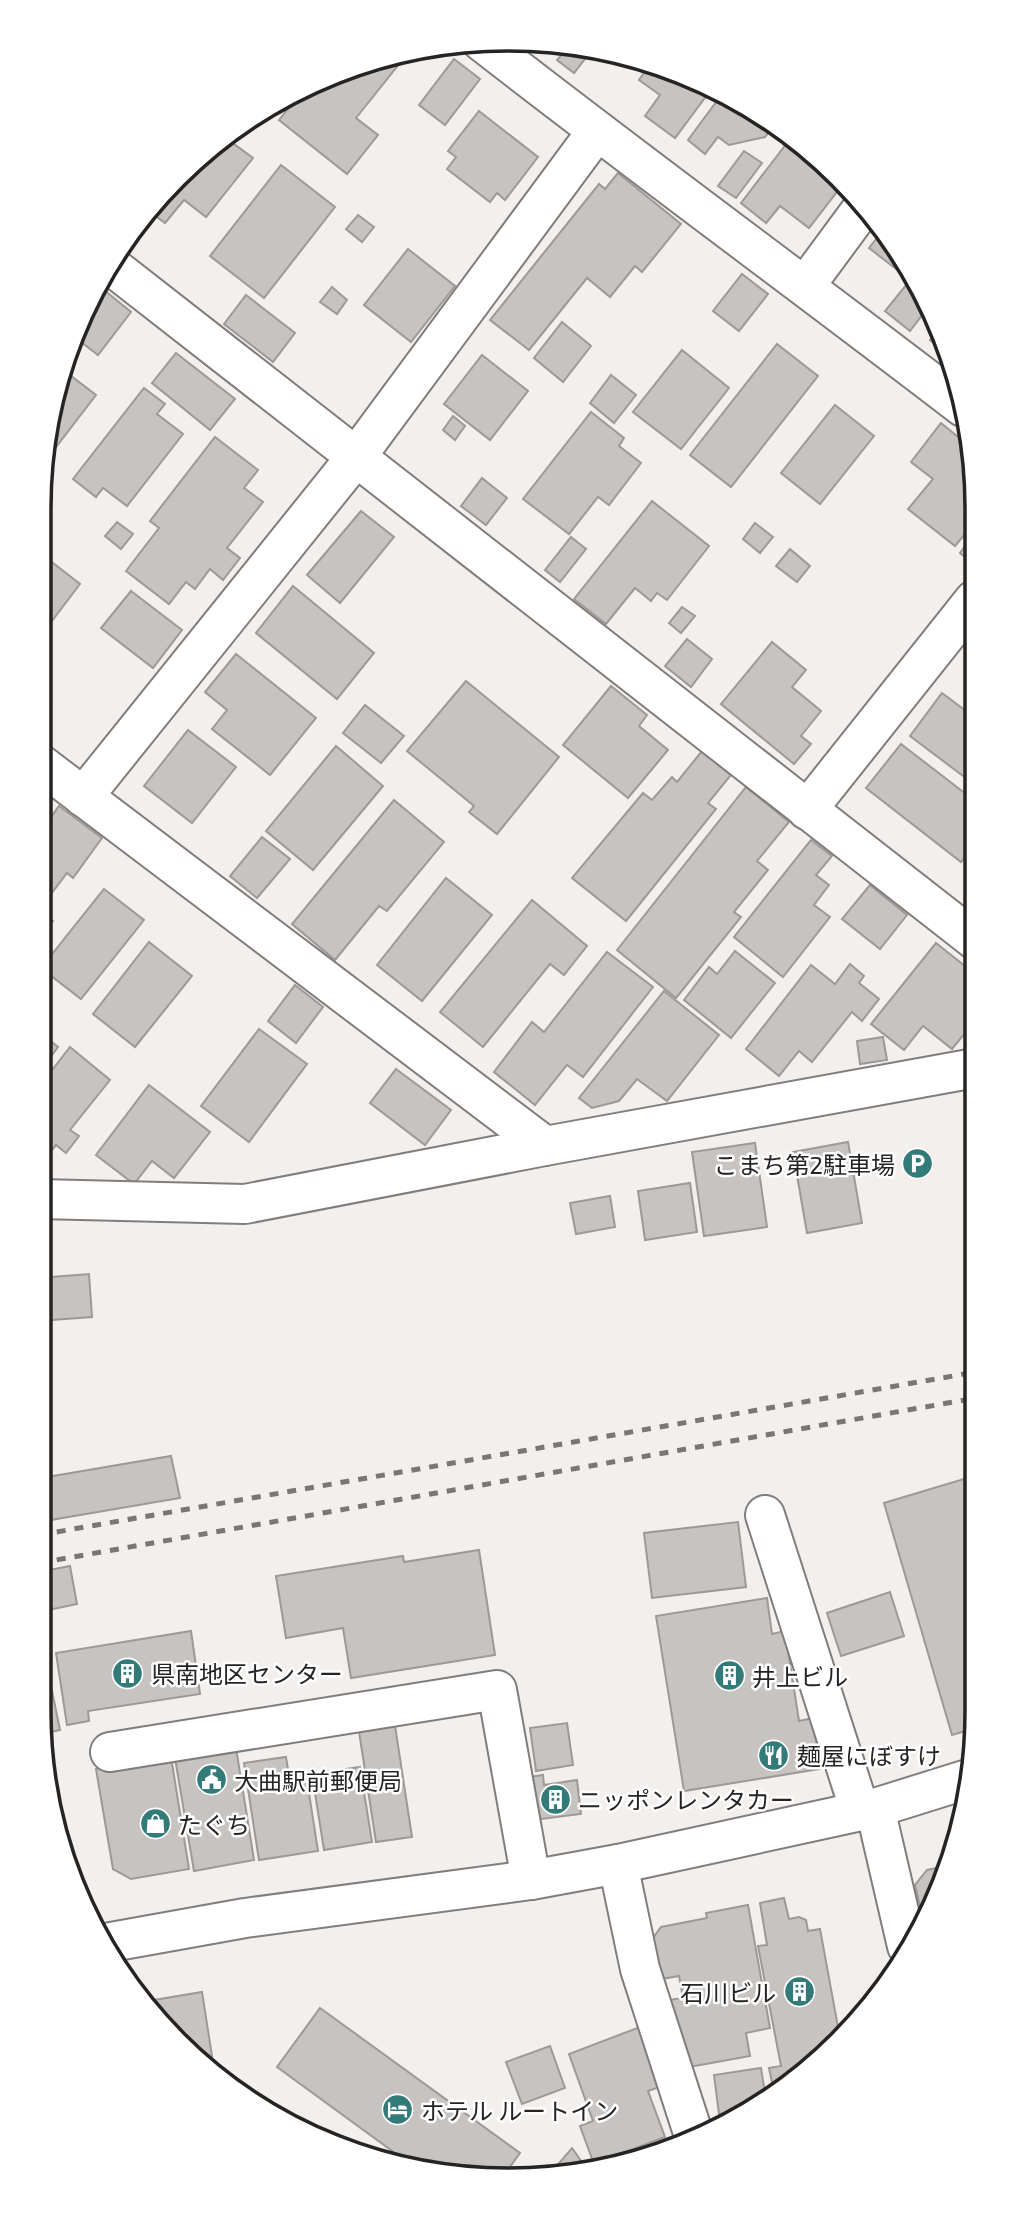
<svg xmlns="http://www.w3.org/2000/svg" width="1016" height="2219" viewBox="0 0 1016 2219" font-family="'Exo 2','Noto Sans JP',sans-serif">
<style>
.building{fill:#c6c3c1;stroke:#9d9997;stroke-width:2}
.lines{fill:none;stroke-linecap:round;stroke-linejoin:round}
.minor-casing{stroke:#817d7c;stroke-width:42}
.tertiary-casing{stroke:#817d7c;stroke-width:42}
.minor{stroke:#fff;stroke-width:38}
.tertiary{stroke:#fff;stroke-width:38}
.rail{stroke:#797776;stroke-width:5;stroke-dasharray:9 9;stroke-linecap:butt}
.labels{text-anchor:middle;dominant-baseline:central;stroke-width:5;stroke-linejoin:round;paint-order:stroke}
.poi-label{font-size:24px;fill:#252423;stroke:#fff;text-anchor:start}
.rim{fill:none;stroke:#252423;stroke-width:3.5}
</style>
<rect width="100%" height="100%" fill="#f2efed"/>
<g class="building">
<polygon points="570,45 594,47 574,73 557,60"/>
<polygon points="390,55 400,63 356,118 378,135 347,174 279,120 305,87 328,74"/>
<polygon points="454,59 480,79 445,125 419,105"/>
<polygon points="651,63 687,74 710,91 675,138 645,116 660,95 639,80"/>
<polygon points="722,94 775,124 765,137 729,145 718,137 705,154 688,140"/>
<polygon points="479,111 538,157 505,200 497,193 490,202 447,169 456,157 448,151"/>
<polygon points="243,121 230,141 253,158 206,217 184,200 165,223 148,210 176,176"/>
<polygon points="793,135 843,184 809,228 780,206 766,223 741,203"/>
<polygon points="744,151 762,163 736,198 718,186"/>
<polygon points="281,165 335,207 264,298 210,256"/>
<polygon points="618,173 681,224 642,272 635,266 610,297 587,278 529,350 490,320 599,184 605,189"/>
<polygon points="358,215 374,227 362,242 346,229"/>
<polygon points="884,229 912,276 909,279 869,248"/>
<polygon points="408,249 455,286 411,342 364,305"/>
<polygon points="742,274 768,294 739,331 713,311"/>
<polygon points="907,284 924,298 929,306 910,331 885,311"/>
<polygon points="332,287 347,300 337,314 320,302"/>
<polygon points="104,290 131,312 98,355 72,335 75,328"/>
<polygon points="246,295 295,333 273,362 224,324"/>
<polygon points="562,322 591,346 563,382 534,358"/>
<polygon points="941,326 942,328 949,355 930,340"/>
<polygon points="777,344 818,376 731,487 690,455"/>
<polygon points="682,350 729,388 681,449 633,412"/>
<polygon points="176,353 235,399 210,430 152,383"/>
<polygon points="482,355 528,391 490,440 444,404"/>
<polygon points="62,369 96,395 43,464 48,416"/>
<polygon points="611,375 636,395 614,423 590,403"/>
<polygon points="144,388 165,404 157,414 183,434 127,506 103,488 96,497 73,479"/>
<polygon points="835,405 874,436 820,504 781,473"/>
<polygon points="591,412 624,438 619,446 641,463 609,505 598,497 569,534 523,499"/>
<polygon points="453,416 465,426 455,440 443,430"/>
<polygon points="941,423 973,449 974,523 955,546 908,509 933,479 911,462"/>
<polygon points="215,437 258,470 244,488 263,502 227,548 240,558 223,580 210,569 195,589 186,582 169,604 126,571 159,528 150,521"/>
<polygon points="482,478 507,498 486,525 461,506"/>
<polygon points="39,500 47,506 39,517"/>
<polygon points="652,501 709,546 667,600 657,593 651,601 635,588 606,624 574,599"/>
<polygon points="361,511 394,537 340,603 307,575"/>
<polygon points="117,522 133,534 121,549 105,536"/>
<polygon points="755,523 773,537 760,553 743,539"/>
<polygon points="571,537 586,549 560,582 545,570"/>
<polygon points="967,543 974,548 972,563 960,553"/>
<polygon points="790,549 810,566 797,582 776,566"/>
<polygon points="39,552 80,584 39,638"/>
<polygon points="293,586 374,653 337,699 256,633"/>
<polygon points="131,591 182,630 153,668 101,628"/>
<polygon points="682,607 695,616 681,633 669,623"/>
<polygon points="687,639 712,659 691,687 665,666"/>
<polygon points="772,642 806,670 792,687 821,711 801,736 811,744 794,764 721,704"/>
<polygon points="236,654 316,718 270,775 212,729 227,710 205,692"/>
<polygon points="466,681 559,757 497,834 469,812 474,806 407,751"/>
<polygon points="611,686 647,715 639,726 668,750 628,798 563,745"/>
<polygon points="942,693 974,717 975,785 910,736"/>
<polygon points="365,705 404,736 381,763 343,733"/>
<polygon points="188,730 236,767 192,823 144,786"/>
<polygon points="901,744 975,801 975,844 961,862 866,788"/>
<polygon points="336,746 383,786 313,870 266,831"/>
<polygon points="702,751 731,775 708,803 716,809 626,921 572,878 643,793 652,800 672,777 677,782"/>
<polygon points="746,787 789,822 757,861 768,870 734,912 741,917 676,998 617,950"/>
<polygon points="39,795 51,804 39,820"/>
<polygon points="394,800 444,842 387,911 379,906 335,960 292,924"/>
<polygon points="59,806 102,838 73,878 67,873 39,910 39,834"/>
<polygon points="262,837 290,859 257,898 230,876"/>
<polygon points="811,840 832,856 816,875 829,885 814,905 830,917 783,977 734,937"/>
<polygon points="446,878 492,915 422,1001 377,965"/>
<polygon points="870,885 907,915 880,949 842,919"/>
<polygon points="104,889 144,920 81,999 41,968"/>
<polygon points="532,900 587,946 564,975 550,964 483,1047 440,1012"/>
<polygon points="39,910 53,921 39,940"/>
<polygon points="149,942 192,976 135,1047 93,1014"/>
<polygon points="936,943 975,974 975,1021 952,1049 923,1026 904,1050 871,1024"/>
<polygon points="735,951 775,983 731,1038 684,1000 709,967 717,974"/>
<polygon points="607,952 653,987 583,1077 567,1065 535,1105 494,1072 532,1022 544,1032"/>
<polygon points="850,964 864,976 859,983 879,999 862,1021 852,1012 812,1062 799,1051 779,1076 746,1049 811,965 835,984"/>
<polygon points="295,985 323,1007 296,1043 268,1021"/>
<polygon points="664,991 719,1035 667,1101 637,1079 619,1101 592,1108 579,1098"/>
<polygon points="259,1029 307,1064 249,1142 201,1106"/>
<polygon points="39,1032 58,1047 39,1073"/>
<polygon points="883,1037 887,1060 860,1064 857,1041"/>
<polygon points="70,1047 110,1080 70,1130 79,1136 66,1153 56,1145 39,1166 39,1087"/>
<polygon points="396,1069 451,1110 425,1145 370,1103"/>
<polygon points="149,1085 210,1132 174,1178 152,1161 134,1184 96,1155"/>
<polygon points="848,1142 862,1223 807,1233 793,1152"/>
<polygon points="755,1143 767,1227 704,1236 692,1152"/>
<polygon points="690,1183 697,1232 645,1240 638,1191"/>
<polygon points="610,1196 615,1227 576,1234 570,1203"/>
<polygon points="89,1274 92,1317 39,1321 39,1278"/>
<polygon points="39,1434 47,1477 171,1456 180,1498 39,1522"/>
<polygon points="977,1475 977,1711 976,1728 952,1735 884,1503"/>
<polygon points="738,1522 746,1587 652,1598 644,1533"/>
<polygon points="479,1550 495,1655 351,1678 343,1628 286,1638 276,1576 403,1556 404,1562"/>
<polygon points="70,1566 77,1604 39,1612 39,1572"/>
<polygon points="890,1592 904,1636 841,1656 827,1613"/>
<polygon points="767,1598 772,1634 785,1631 799,1721 813,1718 820,1769 684,1791 656,1616"/>
<polygon points="191,1631 200,1694 88,1711 89,1721 67,1725 56,1653"/>
<polygon points="50,1681 60,1730 42,1734 38,1711 39,1683"/>
<polygon points="394,1719 412,1837 376,1842 358,1725"/>
<polygon points="567,1723 573,1765 536,1771 530,1728"/>
<polygon points="236,1748 254,1860 194,1871 175,1758"/>
<polygon points="171,1757 189,1869 131,1879 113,1869 96,1769"/>
<polygon points="286,1757 289,1776 306,1774 318,1851 259,1860 244,1763"/>
<polygon points="360,1767 372,1842 324,1850 312,1774"/>
<polygon points="543,1775 544,1785 577,1780 581,1814 534,1820 529,1777"/>
<polygon points="950,1865 942,1890 923,1920 915,1885 927,1870"/>
<polygon points="784,1898 789,1919 799,1917 806,1920 808,1931 820,1929 840,2038 774,2092 769,2068 781,2066 758,1946 767,1945 760,1903"/>
<polygon points="748,1905 770,2028 746,2033 750,2056 689,2067 668,2000 683,1998 679,1976 656,1980 650,1942 661,1927 707,1918 706,1913"/>
<polygon points="202,1992 212,2056 201,2058 155,2020 142,2002"/>
<polygon points="320,2008 520,2153 505,2174 421,2172 277,2067"/>
<polygon points="640,2027 662,2086 648,2091 665,2137 594,2164 580,2126 593,2121 569,2054"/>
<polygon points="550,2046 565,2088 522,2104 506,2062"/>
<polygon points="761,2068 766,2099 754,2108 719,2114 714,2075"/>
<polygon points="676,2143 678,2147 659,2156 596,2169"/>
<polygon points="572,2148 589,2172 570,2176 548,2176"/>
</g>
<g class="lines">
<defs>
<g id="minor">
<path d="M481 41C640 165 803 284 963 407"/>
<polyline points="109,264 975,940"/>
<polyline points="805,286 864,206"/>
<polyline points="39,763 545,1146"/>
<polyline points="83,797 356,457 597,131"/>
<polyline points="807,810 974,600"/>
<polyline points="39,1199 245,1204 545,1146 975,1068"/>
<polyline points="765,1515 860,1811"/>
<polyline points="110,1752 497,1690 531,1880"/>
<polyline points="875,1808 907,1946"/>
<polyline points="618,1864 640,1969 695,2139"/>
</g>
<polyline id="tertiary" points="100,1944 245,1918 531,1880 618,1864 875,1808 971,1778"/>
</defs>
<use href="#minor" class="minor-casing"/>
<use href="#tertiary" class="tertiary-casing"/>
<use href="#minor" class="minor"/>
<use href="#tertiary" class="tertiary"/>
<g class="rail">
<polyline points="39,1535 976,1372"/>
<polyline points="39,1563 976,1398"/>
</g>
</g>
<defs>
<symbol id="parking-disc" viewBox="-11 -11 22 22"><circle r="9.5" fill="#327b79" stroke="#fff"/><path d="M-3.5-5.5H1a3.5 3.5 0 0 1 0 7H-1V5.5H-3.5ZM-1-3.4V-.6H.8a1.4 1.4 0 0 0 0-2.8Z" fill="#fff"/></symbol>
<symbol id="building-disc" viewBox="-11 -11 22 22"><circle r="9.5" fill="#327b79" stroke="#fff"/><path d="M-4-6H4V6H1V3H-1V6H-4ZM-2.5-4.3h1.7v1.8h-1.7ZM.8-4.3h1.7v1.8H.8ZM-2.5-1h1.7V.8h-1.7ZM.8-1h1.7V.8H.8Z" fill="#fff"/></symbol>
<symbol id="restaurant-disc" viewBox="-11 -11 22 22"><circle r="9.5" fill="#327b79" stroke="#fff"/><path d="M-5-6h1v4h1v-4h1v4h1v-4h1v5L-1.5 .5V6h-2V.5L-5-1ZM5-6V6H3V1.5H1.5Q1.5-4 5-6Z" fill="#fff"/></symbol>
<symbol id="civic-disc" viewBox="-11 -11 22 22"><circle r="9.5" fill="#327b79" stroke="#fff"/><path d="M-.6-6.5H3V-4.5H.6V-3L4-1V1h2V6H-6V1h2V-1L-.6-3ZM-1.2 2.5V6h2.4V2.5Z" fill="#fff"/></symbol>
<symbol id="shop-disc" viewBox="-11 -11 22 22"><circle r="9.5" fill="#327b79" stroke="#fff"/><path d="M-5-2.5h2.3a2.7 3.5 0 0 1 5.4 0H5L5.5 6h-11ZM-1.5-2.5h3a1.5 2.3 0 0 0-3 0Z" fill="#fff"/></symbol>
<symbol id="hotel-disc" viewBox="-11 -11 22 22"><circle r="9.5" fill="#327b79" stroke="#fff"/><path d="M-6-4.5h1.5V1H6V5H4.5V3h-9V5H-6ZM-4 0a1.8 1.8 0 1 1 3.6 0ZM.5 0V-2.5h3Q6-2.5 6 0Z" fill="#fff"/></symbol>
</defs>
<g fill-rule="evenodd">
<use href="#parking-disc" x="900" y="1146" width="35" height="35"/>
<use href="#building-disc" x="110" y="1656" width="35" height="35"/>
<use href="#building-disc" x="712" y="1658" width="35" height="35"/>
<use href="#restaurant-disc" x="756" y="1738" width="35" height="35"/>
<use href="#civic-disc" x="194" y="1762" width="35" height="35"/>
<use href="#building-disc" x="538" y="1782" width="35" height="35"/>
<use href="#shop-disc" x="138" y="1806" width="35" height="35"/>
<use href="#building-disc" x="782" y="1974" width="35" height="35"/>
<use href="#hotel-disc" x="380" y="2092" width="35" height="35"/>
</g>
<g class="labels">
<g class="poi-label">
<text x="895" y="1164" text-anchor="end">こまち第2駐車場</text>
<text x="151" y="1673">県南地区センター</text>
<text x="752" y="1676">井上ビル</text>
<text x="797" y="1755">麺屋にぼすけ</text>
<text x="234" y="1780">大曲駅前郵便局</text>
<text x="578" y="1799">ニッポンレンタカー</text>
<text x="178" y="1824">たぐち</text>
<text x="776" y="1992" text-anchor="end">石川ビル</text>
<text x="421" y="2110">ホテル ルートイン</text>
</g>
</g>
<path d="M0 0H1016V2219H0ZM508 51H508A457 457 0 0 1 965 508V1711A457 457 0 0 1 508 2168H508A457 457 0 0 1 51 1711V508A457 457 0 0 1 508 51Z" fill="#fff" fill-rule="evenodd"/>
<path class="rim" d="M508 51H508A457 457 0 0 1 965 508V1711A457 457 0 0 1 508 2168H508A457 457 0 0 1 51 1711V508A457 457 0 0 1 508 51Z"/>
</svg>
